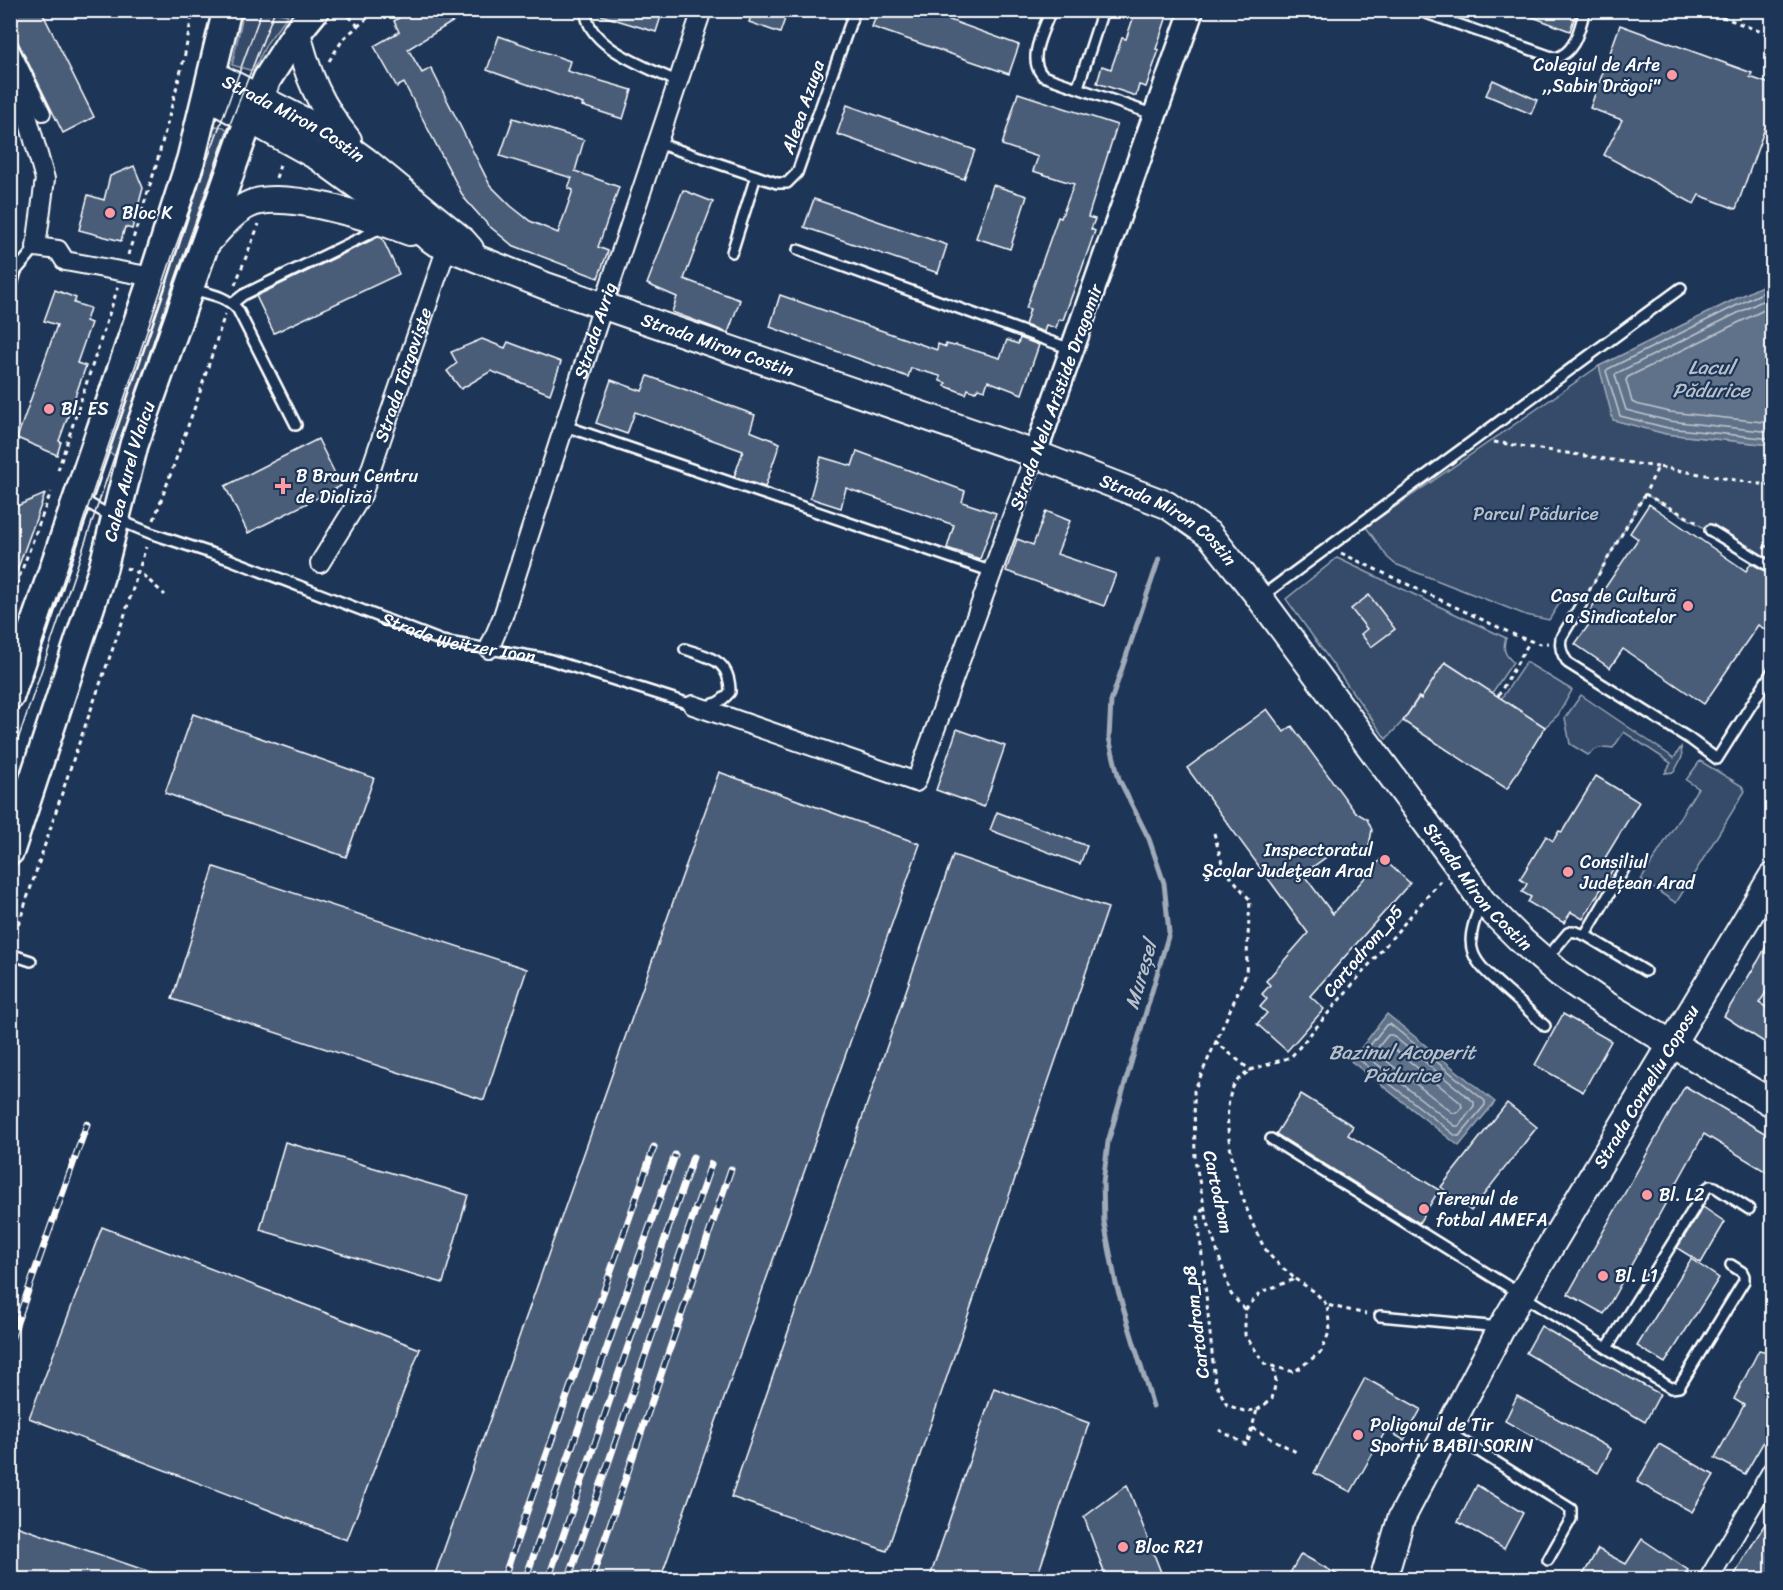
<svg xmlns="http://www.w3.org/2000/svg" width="1783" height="1590" viewBox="0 0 1783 1590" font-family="Sriracha,sans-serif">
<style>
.green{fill:#364b69;stroke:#9aa5b4;stroke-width:1.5}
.water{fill:#617289;stroke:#a0aab8;stroke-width:1.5}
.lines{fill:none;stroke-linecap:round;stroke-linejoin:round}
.shore{stroke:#c0c7d0;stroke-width:1.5}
.stream{stroke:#a0aab8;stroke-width:5}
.building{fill:#4a5d79;stroke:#fff;stroke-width:1.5}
.service-casing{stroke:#fff;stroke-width:14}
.pedestrian-casing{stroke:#fff;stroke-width:18}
.minor-casing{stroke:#fff;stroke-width:22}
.tertiary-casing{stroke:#fff;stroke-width:27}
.secondary-casing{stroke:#fff;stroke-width:30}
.primary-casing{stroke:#fff;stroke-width:32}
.path{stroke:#fff;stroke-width:3;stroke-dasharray:4.5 4.5;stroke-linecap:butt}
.service{stroke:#1d3557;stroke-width:9}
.pedestrian{stroke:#1d3557;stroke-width:14}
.minor{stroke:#1d3557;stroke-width:18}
.tertiary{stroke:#1d3557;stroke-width:22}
.secondary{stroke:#1d3557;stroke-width:26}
.primary{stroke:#1d3557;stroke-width:27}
.tram{stroke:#fff;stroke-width:1.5}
.rail-casing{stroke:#fff;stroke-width:7}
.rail{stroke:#1d3557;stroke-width:4.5;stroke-dasharray:14;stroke-linecap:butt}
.poi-dot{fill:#ff9aa2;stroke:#1d3557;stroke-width:2}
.labels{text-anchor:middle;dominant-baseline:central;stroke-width:4.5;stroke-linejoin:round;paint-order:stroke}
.poi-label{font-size:18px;fill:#fff;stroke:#1d3557;text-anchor:start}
.street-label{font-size:18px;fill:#fff;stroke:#1d3557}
.park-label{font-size:18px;fill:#b9c0ca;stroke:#1d3557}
.water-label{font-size:20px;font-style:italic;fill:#b8c0ca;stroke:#1d3557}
</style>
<rect width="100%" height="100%" fill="#1d3557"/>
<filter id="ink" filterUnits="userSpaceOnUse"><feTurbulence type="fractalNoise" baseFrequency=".0167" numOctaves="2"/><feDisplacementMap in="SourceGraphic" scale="12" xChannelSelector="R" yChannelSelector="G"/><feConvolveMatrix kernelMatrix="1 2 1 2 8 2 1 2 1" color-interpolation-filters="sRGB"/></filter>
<g filter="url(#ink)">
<g class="green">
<polygon points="244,10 271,11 288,15 267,43 253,71 232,65"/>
<polygon points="216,126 224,127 230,133 197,223 116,456 99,449 211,129"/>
<polygon points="1599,366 1614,420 1666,434 1772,445 1772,567 1645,494 1582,603 1566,593 1549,620 1526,615 1395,564 1388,558 1366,527"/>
<path d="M1337 558 1506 638C1502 649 1505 655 1513 662L1492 693 1430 705 1418 697 1403 721 1386 739 1286 599Z"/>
<polygon points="1526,662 1572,690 1558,715 1545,727 1501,699"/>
<path d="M1581 695 1674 758 1681 747 1682 757 1674 772 1665 773 1671 763 1624 732 1613 748C1602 746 1596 748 1588 755L1570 744 1565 718Z"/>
<polygon points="1700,761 1742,786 1745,791 1676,903 1641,880 1698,788 1686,780"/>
</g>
<g class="water">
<polygon points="1772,281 1772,445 1666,434 1613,420 1599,366"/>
<polygon points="1387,1014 1495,1102 1459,1146 1351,1061"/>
</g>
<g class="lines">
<g class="shore">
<polyline points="1772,288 1608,369 1606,371 1620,416 1668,428 1772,439"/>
<polyline points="1772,296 1617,373 1615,375 1626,410 1669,421 1772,432"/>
<polyline points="1772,306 1628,377 1626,380 1632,402 1636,404 1670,412 1772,423"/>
<polygon points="1390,1024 1485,1101 1485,1105 1459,1136 1456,1136 1361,1061 1361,1057 1386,1025"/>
<polygon points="1388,1035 1392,1035 1474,1102 1474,1106 1459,1126 1455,1126 1372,1060 1371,1056"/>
<polygon points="1390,1048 1393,1048 1461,1103 1462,1107 1457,1113 1453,1113 1384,1059 1384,1055"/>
</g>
<polyline class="stream" points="1153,1406 1116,1284 1104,1222 1103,1183 1108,1142 1169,933 1164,883 1149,839 1119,779 1109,738 1111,701 1159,559"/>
</g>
<g class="building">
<polygon points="10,10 41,10 94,117 63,133 10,26"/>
<polygon points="411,10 472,10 408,49 422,73 431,68 490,185 511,206 530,221 558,233 573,190 568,188 572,178 500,156 513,118 584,140 575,171 619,187 598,247 608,251 598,278 512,245 488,225 464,198 404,83 397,87 374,46 399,32 394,21"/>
<polygon points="598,10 663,10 656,32 597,14"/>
<polygon points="753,10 788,10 780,33 749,22"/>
<polygon points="878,10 922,10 1019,45 1009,74 872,27"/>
<polygon points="1136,10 1169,10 1156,49 1159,50 1146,87 1139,85 1136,96 1097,83 1102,66 1111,69 1122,38 1126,39"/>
<polygon points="1520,10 1577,10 1570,31 1519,12"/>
<polygon points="1620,25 1752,73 1750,77 1773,85 1773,131 1765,128 1736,209 1699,195 1694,204 1604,155 1622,120 1590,108"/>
<polygon points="499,36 570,61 567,71 632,90 623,119 582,106 583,104 487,70"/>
<polygon points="1493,80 1537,100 1531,114 1486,95"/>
<polygon points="1018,93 1117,125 1088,217 1095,219 1091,229 1095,231 1082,268 1063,320 1059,319 1056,328 1046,325 1044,332 1025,325 1030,309 1026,308 1058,217 1061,218 1074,184 1033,171 1038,157 1002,145"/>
<polygon points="847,105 975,150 964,179 837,134"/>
<polygon points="134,166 143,188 132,229 125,227 121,241 79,230 88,195 104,200 110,176"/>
<polygon points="993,185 1027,196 1010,249 976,238"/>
<polygon points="683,190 713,202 684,279 740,300 728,333 672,312 677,297 647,284"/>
<polygon points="814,199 947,245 938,273 804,227"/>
<polygon points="378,237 382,238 399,274 274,333 256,296"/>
<polygon points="55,290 76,298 74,303 90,308 86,321 91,323 77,363 86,366 59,441 61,442 57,455 17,438 57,325 44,321"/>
<polygon points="780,295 937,350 938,344 946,347 946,344 954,346 956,345 1000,358 1007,340 1018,344 1020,338 1039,345 1022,394 988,381 985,390 978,388 975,392 968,389 966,394 945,386 946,383 940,381 940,376 911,368 908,377 770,327"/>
<polygon points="482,339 505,348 508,342 561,362 550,394 491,371 461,389 447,371 457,363 451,352"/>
<polygon points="648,376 755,415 750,431 780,443 765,487 734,477 743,451 635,412 627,434 596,423 611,380 642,391"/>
<polygon points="318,439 341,486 248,533 225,486"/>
<polygon points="857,451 965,491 962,502 996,513 980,559 947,548 954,525 901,507 846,488 841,508 810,498 821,457 852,466"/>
<polygon points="45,494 12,584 10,584 10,509"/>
<polygon points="1649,504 1746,571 1751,563 1773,576 1773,621 1766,630 1758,625 1704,704 1623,649 1610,668 1575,644 1588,626 1582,622 1638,539 1630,533"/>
<polygon points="1046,511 1070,521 1057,554 1116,574 1104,606 1006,571 1017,539 1033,545"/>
<polygon points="1369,595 1395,629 1371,647 1361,634 1367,629 1351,609"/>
<polygon points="1445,662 1545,727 1507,789 1403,721 1419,697 1421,699"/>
<polygon points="1267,709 1284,732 1292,726 1355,812 1367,819 1372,830 1368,851 1348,853 1339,848 1303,874 1333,914 1382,858 1410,883 1310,996 1324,1009 1287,1051 1257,1024 1267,1013 1260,1007 1267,999 1262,994 1270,985 1266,981 1308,933 1187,768"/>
<polygon points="193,714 374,778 346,857 165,793"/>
<polygon points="957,729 1005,746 984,807 936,790"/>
<polygon points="719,772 920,844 660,1580 433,1580"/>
<polygon points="1596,776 1639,802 1605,858 1616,864 1583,919 1571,912 1564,923 1528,902 1531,897 1522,892 1527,884 1520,879 1546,836 1553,841 1559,831 1562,832"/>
<polygon points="997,812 1087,846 1080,864 990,830"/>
<polygon points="953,855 1108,908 887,1551 731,1497"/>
<polygon points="214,867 527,969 484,1100 172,999"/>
<polygon points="1773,934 1773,982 1759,1003 1773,1011 1773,1048 1724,1016 1758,961"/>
<polygon points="1563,1014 1611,1041 1583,1092 1535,1065"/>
<polygon points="1685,1086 1773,1138 1773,1176 1704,1134 1604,1314 1568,1294"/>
<polygon points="1301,1094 1353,1126 1348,1135 1439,1190 1419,1223 1276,1134"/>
<polygon points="1507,1103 1537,1127 1471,1211 1441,1187"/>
<polygon points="285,1142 468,1195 443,1283 260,1230"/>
<polygon points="1703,1207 1725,1222 1701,1263 1677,1248"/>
<polygon points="102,1227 420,1349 347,1540 29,1418"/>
<polygon points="1691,1259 1719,1278 1665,1363 1637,1346"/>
<polygon points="1541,1326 1603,1363 1660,1394 1645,1422 1526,1353"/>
<polygon points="1759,1350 1773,1353 1773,1426 1745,1474 1715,1458 1744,1405 1734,1399"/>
<polygon points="1365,1378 1421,1409 1404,1440 1386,1430 1351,1492 1314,1473"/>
<polygon points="994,1388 1089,1423 1036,1580 929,1580"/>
<polygon points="1517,1396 1611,1449 1598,1473 1505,1421"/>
<polygon points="1659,1444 1714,1475 1692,1512 1637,1482"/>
<polygon points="1127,1485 1164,1580 1107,1580 1084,1517"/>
<polygon points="1477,1485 1523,1513 1504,1549 1458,1522"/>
<polygon points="1773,1511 1773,1580 1732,1580 1744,1558"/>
<polygon points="10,1524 165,1577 165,1580 10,1580"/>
<polygon points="1642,1539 1688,1570 1681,1580 1580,1580 1598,1549 1626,1564"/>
<polygon points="1301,1554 1347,1580 1286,1580"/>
</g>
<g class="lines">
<defs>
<g id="service">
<path d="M586 10C585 47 650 68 678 82"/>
<path d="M1051 10C1044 30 1026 59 1043 76L1155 115"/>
<path d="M1417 10 1555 58C1576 53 1579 29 1585 10"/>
<polyline points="1078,87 1103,10"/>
<polyline points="657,143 777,183 787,183 797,173 855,10"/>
<polyline points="798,250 1071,349"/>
<polyline points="732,252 756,176"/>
<path d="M192 289C209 294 227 296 238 310L296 425"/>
<polyline points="10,292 16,271 36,247"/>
<polyline points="233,303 243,295 383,227"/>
<polyline points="565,426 993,572"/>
<path id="s1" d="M79 498 116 519 150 533 229 559 442 641 548 659 693 705C710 707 719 705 730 692 730 660 711 658 685 649"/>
<polyline points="1710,530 1772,568"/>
<polyline points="1262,596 1681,288"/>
<path d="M1582 603 1561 638C1559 647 1562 655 1568 663L1690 739 1717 759 1772 672"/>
<path d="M1481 904C1461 951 1472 960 1507 991 1520 1002 1532 1014 1545 1026"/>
<polyline points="1585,935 1624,869"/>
<polyline points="10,954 31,961"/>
<polyline points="1546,959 1568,933 1573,931 1585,935 1645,971"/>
<polyline points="1271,1139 1671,1388 1679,1387 1744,1281 1744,1276 1742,1272 1731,1265"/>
<polyline points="1380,1316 1500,1327"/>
<polyline points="1607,1348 1706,1189 1710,1186 1715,1187 1749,1209"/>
<polyline points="1448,1432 1571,1509 1571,1519 1548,1560"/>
</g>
<polyline id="pedestrian" points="10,46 43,113"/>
<g id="minor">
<polyline points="10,69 18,84 45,179 36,247 58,250 65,261 153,277"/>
<path id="s2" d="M320 563 362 495 447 247"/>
<path id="s3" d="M489 649 503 616 603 306 702 10"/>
<polyline points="693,705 916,782 1035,454"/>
<polyline points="1708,1580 1772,1471"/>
</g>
<polyline id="tertiary" points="1035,454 1192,10"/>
<g id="secondary">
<path d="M297 32C307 75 320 106 348 140"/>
<path id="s4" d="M212 74 326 132 366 161 462 240 470 249"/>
<path id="s5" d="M207 96 318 157 435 242 546 286 1035 454 1167 505 1210 535 1260 598 1456 863 1482 901 1522 941 1559 973 1603 1003 1772 1103"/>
<path d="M204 246C217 232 231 213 248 205 281 188 376 219 410 232"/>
<path id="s6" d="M1383 1580 1401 1519 1502 1327 1772 877"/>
</g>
<g id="primary">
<polyline points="10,696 153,277 191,159 227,10"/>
<path id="s7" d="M10 851 103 568 134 445 243 136 267 79 297 32 315 10"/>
</g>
</defs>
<use href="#service" class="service-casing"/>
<use href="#pedestrian" class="pedestrian-casing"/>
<use href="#minor" class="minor-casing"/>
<use href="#tertiary" class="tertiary-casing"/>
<use href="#secondary" class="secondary-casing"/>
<use href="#primary" class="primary-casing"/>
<g class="path">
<polyline points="343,10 358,26"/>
<polyline points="1705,10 1772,36"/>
<polyline points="329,61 344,38 377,10"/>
<polyline points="276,178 281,162"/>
<polyline points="128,255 156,166 184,59 193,10"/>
<polyline points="235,285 259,224"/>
<polyline points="1494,442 1658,467"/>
<polyline points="58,470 118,287"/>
<polyline points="1645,494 1698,523"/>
<polyline points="154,520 198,398 225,314"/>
<polyline points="1764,549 1772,535"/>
<polyline points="1341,553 1519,637 1540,644 1548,643"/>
<polyline points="126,568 143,575 165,595"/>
<polyline points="1589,591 1645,494 1658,467 1772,486"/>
<polyline points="10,602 51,492"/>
<polyline points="1498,696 1530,641"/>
<polyline points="1214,833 1223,867 1250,900 1246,974 1194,1091 1195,1160 1207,1220 1231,1294 1245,1310 1245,1335 1265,1364 1294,1372 1321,1352 1330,1330 1327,1305 1366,1314"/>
<polyline points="13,941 73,760 124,617 146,547"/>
<polyline points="1215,1041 1250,1070 1291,1057 1441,880"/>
<polyline points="1203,1208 1198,1217 1215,1382 1227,1405 1244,1411 1257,1410 1247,1445 1219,1430"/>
<polyline points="1295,1279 1315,1292 1327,1305"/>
<path d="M1245 1310 1261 1292 1295 1279C1286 1270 1273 1261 1266 1250 1245 1218 1212 1116 1236 1082 1239 1078 1246 1074 1250 1070"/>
<polyline points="1257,1410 1272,1399 1276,1381 1273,1366"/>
<polyline points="1252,1428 1298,1453"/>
</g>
<use href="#service" class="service"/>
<use href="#pedestrian" class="pedestrian"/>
<use href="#minor" class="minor"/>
<use href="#tertiary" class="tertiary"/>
<use href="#secondary" class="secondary"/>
<use href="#primary" class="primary"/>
<g class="tram">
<polyline points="31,676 173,254 262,10"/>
<polyline points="10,763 155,337 225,137 275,10"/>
</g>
<defs>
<g id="rail">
<polyline points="10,1342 87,1124"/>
<polyline points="503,1580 654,1147"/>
<polyline points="525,1580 675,1155"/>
<polyline points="548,1580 693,1157"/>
<polyline points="568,1580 711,1164"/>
<polyline points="591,1580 731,1169"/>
</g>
</defs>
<use href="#rail" class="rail-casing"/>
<use href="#rail" class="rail"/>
</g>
</g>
<g class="poi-dot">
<circle cx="1672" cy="75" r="6"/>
<circle cx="110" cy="213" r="6"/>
<circle cx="49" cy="409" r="6"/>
<path d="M280 477h6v6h6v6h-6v6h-6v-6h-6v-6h6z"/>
<circle cx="1688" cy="606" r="6"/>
<circle cx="1385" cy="860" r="6"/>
<circle cx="1568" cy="872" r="6"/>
<circle cx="1647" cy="1195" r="6"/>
<circle cx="1424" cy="1209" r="6"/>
<circle cx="1603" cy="1276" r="6"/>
<circle cx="1358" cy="1435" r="6"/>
<circle cx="1123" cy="1547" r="6"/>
</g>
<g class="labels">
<g class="poi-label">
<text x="1660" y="65" text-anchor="end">Colegiul de Arte<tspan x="1660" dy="21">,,Sabin Drăgoi"</tspan></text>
<text x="122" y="213">Bloc K</text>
<text x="61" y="409">Bl. ES</text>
<text x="296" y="476">B Braun Centru<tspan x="296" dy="21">de Dializă</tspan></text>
<text x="1676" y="596" text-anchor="end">Casa de Cultură<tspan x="1676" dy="21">a Sindicatelor</tspan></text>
<text x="1373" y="850" text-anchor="end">Inspectoratul<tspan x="1373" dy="21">Şcolar Judeţean Arad</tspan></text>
<text x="1580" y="862">Consiliul<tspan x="1580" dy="21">Județean Arad</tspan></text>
<text x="1659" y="1195">Bl. L2</text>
<text x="1436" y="1199">Terenul de<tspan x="1436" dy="21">fotbal AMEFA</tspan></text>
<text x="1615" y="1276">Bl. L1</text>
<text x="1370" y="1425">Poligonul de Tir<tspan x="1370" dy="21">Sportiv BABII SORIN</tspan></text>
<text x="1135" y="1547">Bloc R21</text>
</g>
<g class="street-label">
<text transform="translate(803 107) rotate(-71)">Aleea Azuga</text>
<text stroke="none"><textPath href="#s4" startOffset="93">Strada Miron Costin</textPath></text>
<text stroke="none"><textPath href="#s3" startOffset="336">Strada Avrig</textPath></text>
<text stroke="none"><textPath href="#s5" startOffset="572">Strada Miron Costin</textPath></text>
<text stroke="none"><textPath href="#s2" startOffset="207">Strada Târgoviște</textPath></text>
<text transform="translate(1056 397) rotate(-70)">Strada Nelu Aristide Dragomir</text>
<text stroke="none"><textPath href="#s7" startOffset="398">Calea Aurel Vlaicu</textPath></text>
<text stroke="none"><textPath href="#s5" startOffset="1058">Strada Miron Costin</textPath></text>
<text stroke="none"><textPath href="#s1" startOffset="406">Strada Weitzer Ioan</textPath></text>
<text stroke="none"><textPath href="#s5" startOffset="1544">Strada Miron Costin</textPath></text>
<text transform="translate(1363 951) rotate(-50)">Cartodrom_p5</text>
<text stroke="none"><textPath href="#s6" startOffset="561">Strada Corneliu Coposu</textPath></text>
<text transform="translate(1218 1192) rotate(78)">Cartodrom</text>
<text transform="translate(1196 1322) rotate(-97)">Cartodrom_p8</text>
</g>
<g class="park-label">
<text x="1536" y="514">Parcul Pădurice</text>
</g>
<g class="water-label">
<text x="1711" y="367">Lacul<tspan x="1711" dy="23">Pădurice</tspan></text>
<text transform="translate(1141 975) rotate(-74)">Mureșel</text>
<text x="1402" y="1052">Bazinul Acoperit<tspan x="1402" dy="23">Pădurice</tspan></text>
</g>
</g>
<rect width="1783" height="1590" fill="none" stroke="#1d3557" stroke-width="36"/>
<rect x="18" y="18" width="1747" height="1554" fill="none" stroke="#fff" stroke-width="2" filter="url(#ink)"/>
</svg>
